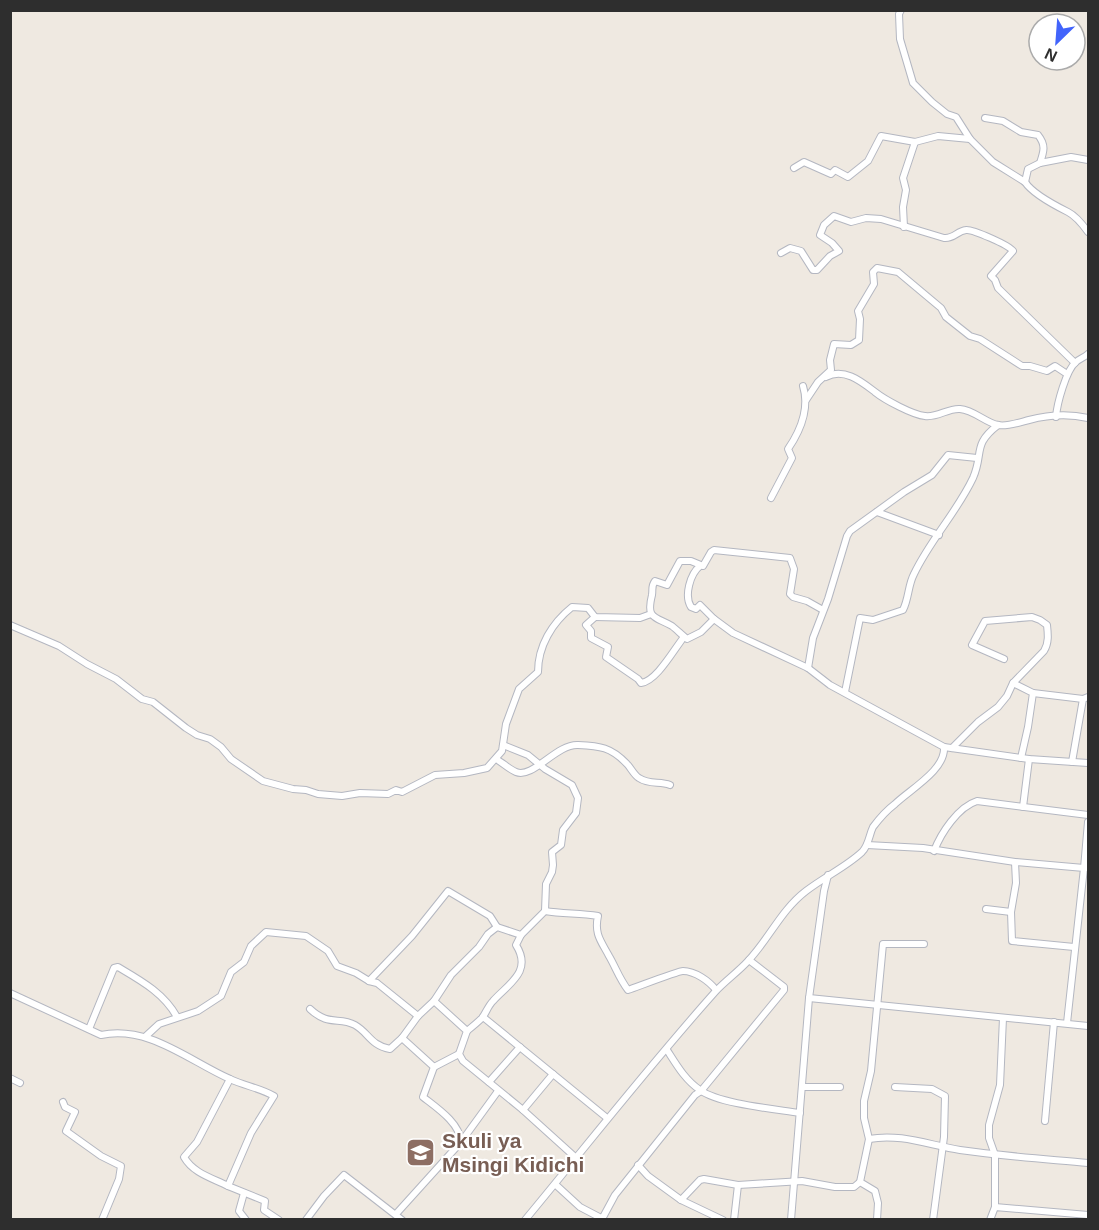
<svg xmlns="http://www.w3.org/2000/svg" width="1099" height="1230" viewBox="0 0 1099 1230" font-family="Helvetica,sans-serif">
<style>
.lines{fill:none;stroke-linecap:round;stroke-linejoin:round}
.street-casing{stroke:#b4b7c1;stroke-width:8}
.street{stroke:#fff;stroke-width:6}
.labels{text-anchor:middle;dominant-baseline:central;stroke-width:4.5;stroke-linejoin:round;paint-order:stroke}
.education-label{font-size:21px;font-weight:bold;fill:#785e54;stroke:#fff;text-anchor:start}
</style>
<rect width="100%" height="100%" fill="#efe9e1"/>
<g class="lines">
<defs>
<g id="street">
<polyline points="901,10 899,14 900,39 913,83 932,102 947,114 956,117 970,139"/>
<path d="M985 118 1003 121 1021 132 1038 135C1046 145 1044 151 1040 163L1028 169 1025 182"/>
<polyline points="1040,163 1071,157 1088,160"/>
<path d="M794 168 804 162 831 174 835 170 848 177 868 161 881 136 915 142 938 136 970 139 993 162 1025 182C1032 193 1056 206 1068 212 1076 216 1083 225 1088 232"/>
<polyline points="904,227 903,207 906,190 903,178 915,142"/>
<path d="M781 253 790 248 801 251 813 270H817L830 256 839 251 832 243 820 235 824 225 834 216 851 222 866 218 881 219 944 238C954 239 957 231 966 230 972 229 1009 245 1013 251L991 276 995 280 998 288 1075 363"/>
<path d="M826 377C844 367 862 382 875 392 885 400 913 415 925 416 937 418 948 408 960 409 974 410 986 423 998 425 1007 427 1021 422 1029 420 1048 415 1070 414 1088 418"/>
<polyline points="806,400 818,382 831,370 830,360 834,344 851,345 859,340 860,319 858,311 874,284 873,272 877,268 898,272 941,308 946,317 970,336 980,339 1022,366 1030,366 1047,371 1055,366 1067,374"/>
<path d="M1056 417C1057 404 1066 370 1076 362 1079 359 1085 357 1088 354"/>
<path d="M771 498 792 458 788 449C801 430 810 409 803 386"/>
<polyline points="877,512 939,535"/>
<path d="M700 566C690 574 684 596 691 607L696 609 700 605 714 619 733 633 808 668 830 685 944 747 1029 759 1088 763"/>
<path d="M595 617 586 625 591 631V638L608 647 606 657 638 679 641 683C657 681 674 649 684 637"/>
<path d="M714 619 701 632 687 639C682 635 677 630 672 626 654 616 646 619 652 595 653 589 651 586 655 581L667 585 680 561H691L703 566 711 552 714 550 790 558 794 569 790 594 793 597 807 601 823 610"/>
<path d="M10 625 59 646 87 664 116 679 142 699 153 702 186 728 197 735 210 739 221 747 231 759 263 781 293 789 306 790 318 794 342 796 360 793 388 794 396 790 402 792 435 775 464 773 487 768 502 751 506 724 519 689 538 672C538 646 552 623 572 607L588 608 595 617 640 618 651 614"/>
<polyline points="808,668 813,638 828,599 847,536 850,531 904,492 932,475 948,455 977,458"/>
<polyline points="1013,683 1033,693 1028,727 1021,758"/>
<path d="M845 692 860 618 873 620 903 610C909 598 908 585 914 574 930 540 957 512 973 478 984 453 972 445 998 425"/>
<polyline points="1033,693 1083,699"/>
<polyline points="503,745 528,755 545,769 572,785 578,798 576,813 563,830 561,845 552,852 553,865 552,872 546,884 545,911"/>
<path d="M952 748 978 722 998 707 1007 696 1013 683 1044 651C1049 643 1048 634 1047 625L1040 620 1032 617 985 621 972 645 1004 659"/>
<path d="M496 759C503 763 509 769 516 772 533 779 556 744 578 745 600 746 611 747 627 764 631 768 634 775 639 778 649 785 660 781 670 785"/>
<polyline points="1072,762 1083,699 1088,697"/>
<polyline points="1023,807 1029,759"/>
<polyline points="1088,822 1084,868 1088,868"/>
<polyline points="867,845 923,848 1015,862 1084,868 1067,1023"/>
<path d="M934 851C941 833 958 807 977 801L1088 815"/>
<polyline points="1015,862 1016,883 1011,912 1012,941 1074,947"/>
<polyline points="986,909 1011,912"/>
<polyline points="369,981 412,936 448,891 490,916 497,927"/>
<path d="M10 993 101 1035C149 1025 189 1061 230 1079 245 1086 260 1088 274 1096L251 1133 228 1186 265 1201 264 1210 279 1220"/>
<polyline points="809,998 1088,1026"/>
<path d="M310 1009C329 1027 339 1016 355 1025 369 1033 370 1045 390 1049L402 1038 434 1067 423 1097C437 1108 460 1123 461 1142"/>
<polyline points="483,1017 607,1118"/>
<path d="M89 1029 114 968 118 967C140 980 164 993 177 1017"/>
<path d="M467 1031C472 1027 478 1022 482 1018 486 1013 488 1006 493 1001 508 984 533 972 516 945L521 935"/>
<polyline points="146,1036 159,1024 198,1011 221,996 231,972 244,962 251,946 266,932 306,936 328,951 337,966 356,973 369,981 377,983 418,1016 434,1001"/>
<polyline points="402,1038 418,1016"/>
<path d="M667 1050C676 1064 685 1080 700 1090 719 1104 775 1109 800 1113"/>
<polyline points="434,1067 459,1054"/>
<polyline points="10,1078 20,1083"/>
<polyline points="489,1082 520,1047"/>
<polyline points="802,1087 840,1087"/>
<polyline points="895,1087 932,1089 945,1096 944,1137 933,1220"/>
<polyline points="63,1102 65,1107 75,1112 66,1131 101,1156 121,1166 119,1179 102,1220"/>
<polyline points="523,1110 553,1074"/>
<polyline points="1045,1121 1054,1022"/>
<path d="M869 1139C900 1133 929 1145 960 1150 1002 1156 1045 1159 1088 1163"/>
<path d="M575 1157 523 1110 463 1061 459 1054 467 1031 434 1001 451 975 479 947 488 934 497 927 521 935 545 911C563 914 580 913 598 916 594 934 601 941 609 956 616 968 619 978 628 990 637 987 678 971 683 971 695 971 709 981 716 990"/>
<polyline points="638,1165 648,1176 681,1200 700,1180 704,1179 738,1185 802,1181 835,1187 854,1187 860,1182"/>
<polyline points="556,1185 580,1207 603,1219"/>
<path d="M228 1186C212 1178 193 1173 184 1157L197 1142 230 1079"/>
<polyline points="244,1193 239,1211 246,1220"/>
<polyline points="681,1200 723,1220"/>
<polyline points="995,1207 995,1155 989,1138 989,1125 1000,1085 1003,1018"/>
<polyline points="396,1214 461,1142 498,1091"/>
<polyline points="602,1219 615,1195 695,1095 701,1091 784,990 784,987 749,960"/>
<polyline points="306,1220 324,1196 344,1175 402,1220"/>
<path d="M525 1220C588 1144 649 1066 715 992 725 981 738 972 748 961 769 939 781 910 806 891 824 877 846 867 862 852 869 845 869 835 873 827 879 819 887 810 895 804 909 790 946 770 944 747"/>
<polyline points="734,1220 738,1185"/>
<polyline points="791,1220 809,998 824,891 828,875"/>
<polyline points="877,1220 878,1203 875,1191 860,1182 869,1139 864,1118 864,1101 871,1071 883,944 924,944"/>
<polyline points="990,1220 995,1207 1088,1215"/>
</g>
</defs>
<use href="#street" class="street-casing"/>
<use href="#street" class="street"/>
</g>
<defs>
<symbol id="school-square" viewBox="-11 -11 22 22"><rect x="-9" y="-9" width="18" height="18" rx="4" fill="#8d6e63" stroke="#fff"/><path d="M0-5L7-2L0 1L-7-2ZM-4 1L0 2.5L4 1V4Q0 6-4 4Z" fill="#fff"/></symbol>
</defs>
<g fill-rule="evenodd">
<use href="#school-square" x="404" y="1136" width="33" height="33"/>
</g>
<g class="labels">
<g class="education-label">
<text x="442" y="1140">Skuli ya<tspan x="442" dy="24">Msingi Kidichi</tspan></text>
</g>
</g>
<rect width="1099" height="1230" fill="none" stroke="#2e2e2e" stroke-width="24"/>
<g transform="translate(1057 42) rotate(205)"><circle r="28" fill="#ffffff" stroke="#ababab" stroke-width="1.5"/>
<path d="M0-4.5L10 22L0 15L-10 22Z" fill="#4264fb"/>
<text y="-9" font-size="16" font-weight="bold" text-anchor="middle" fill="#2e2e2e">N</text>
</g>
</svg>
